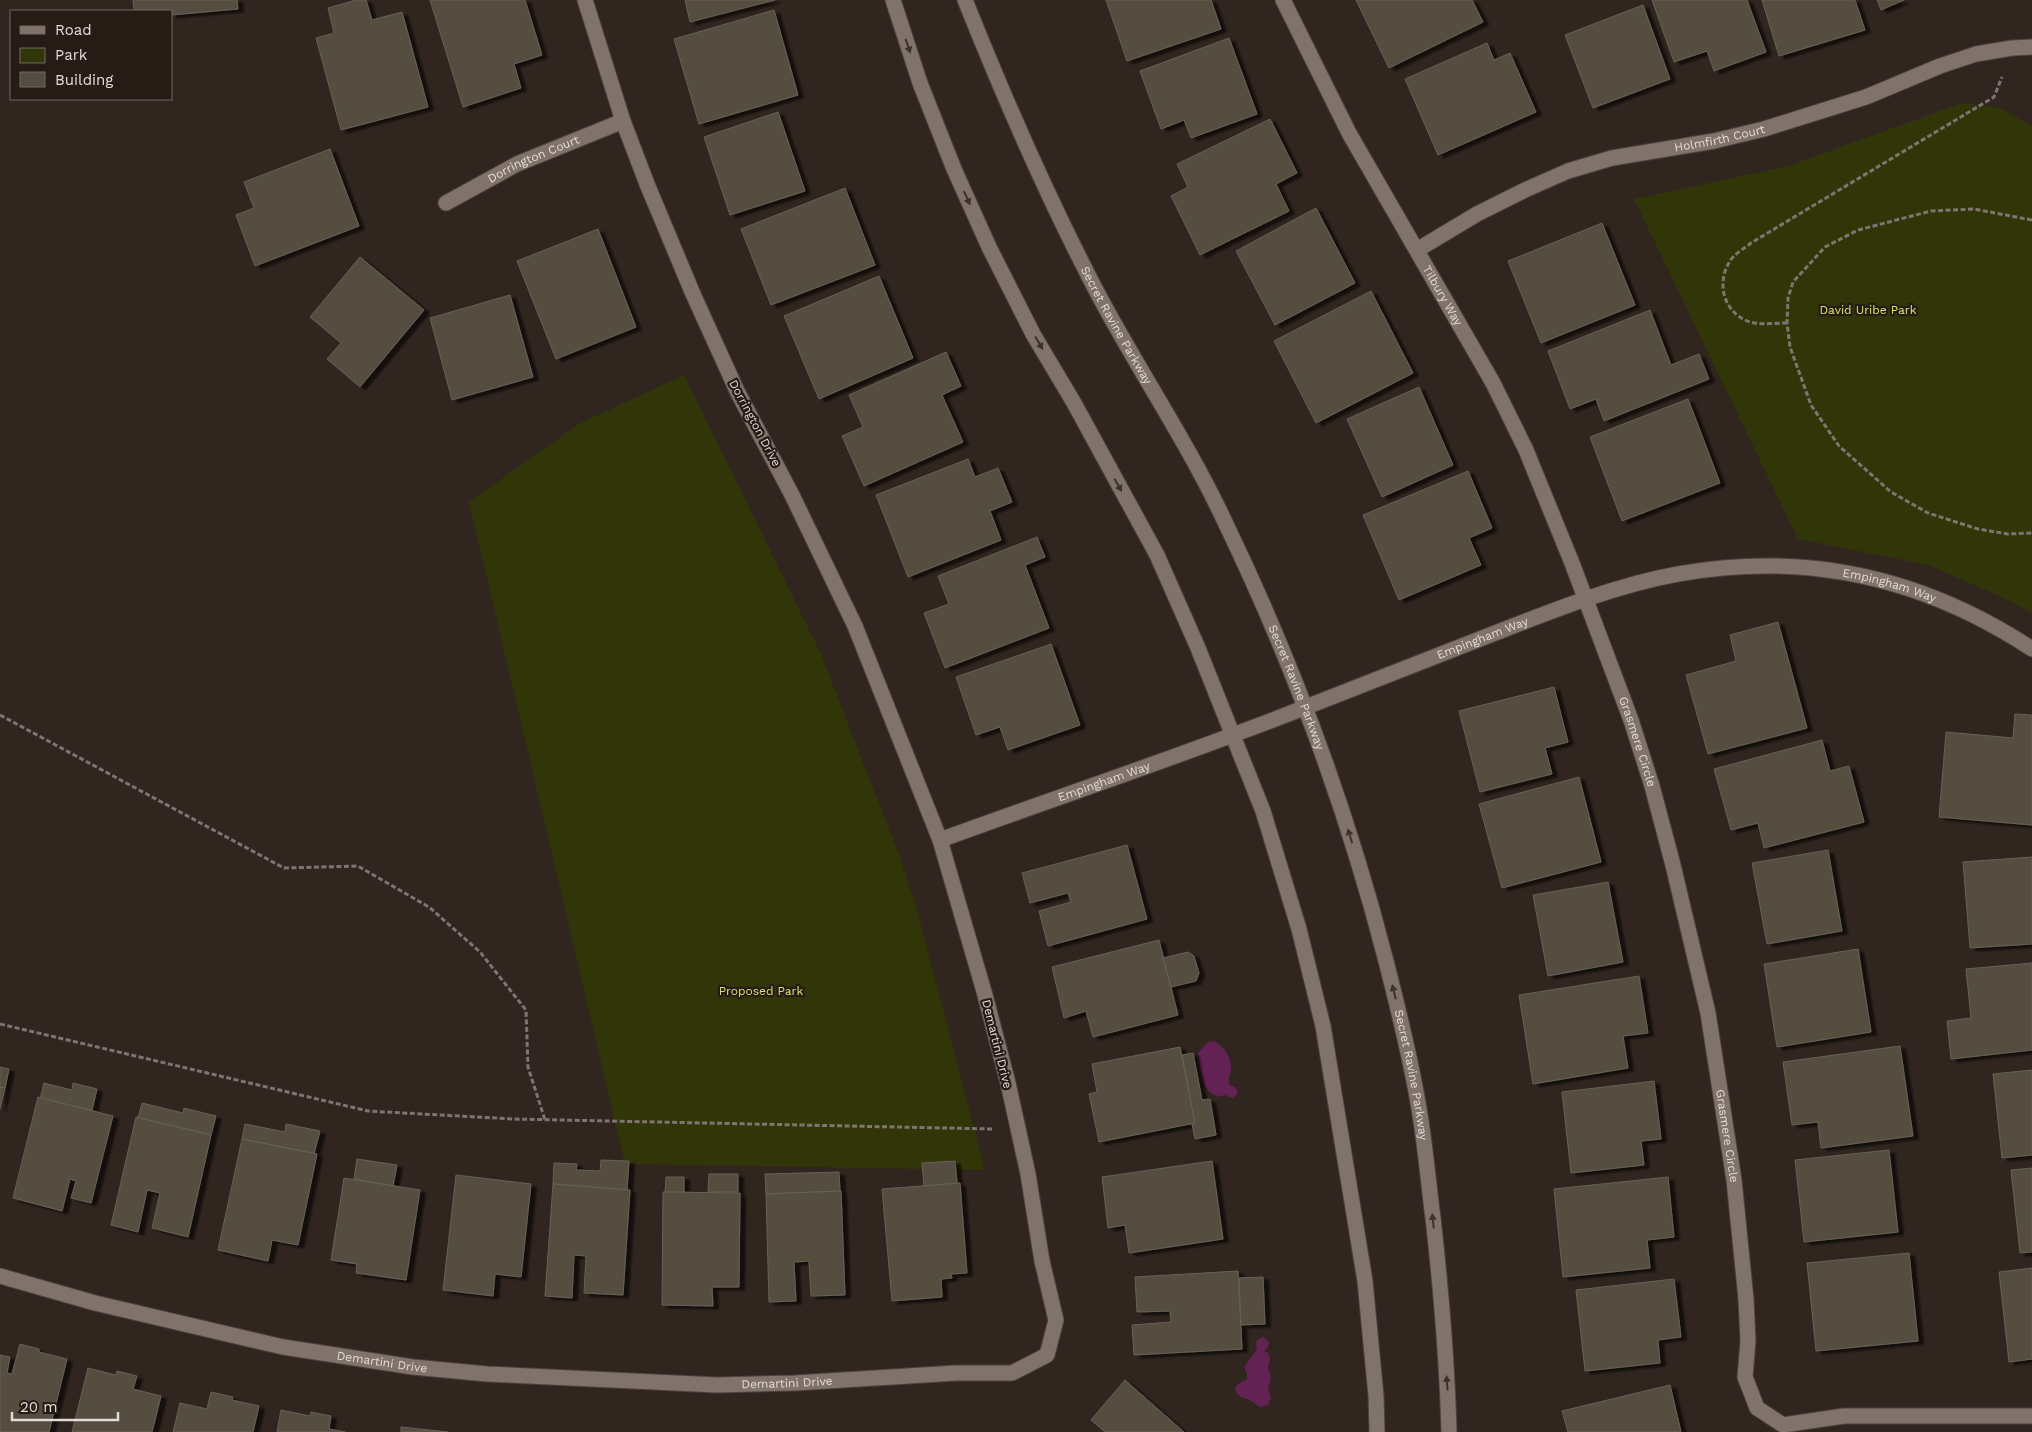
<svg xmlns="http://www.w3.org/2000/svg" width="2032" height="1432" viewBox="0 0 2032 1432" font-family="'Work Sans',sans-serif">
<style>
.green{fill:#313609}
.water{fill:#622253}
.building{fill:#544d41;stroke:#686155;filter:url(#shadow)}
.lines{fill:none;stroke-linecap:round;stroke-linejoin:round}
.street-casing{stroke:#4d433f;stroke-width:17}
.secondary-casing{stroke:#4d433f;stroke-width:17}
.path{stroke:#7f7570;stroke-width:3;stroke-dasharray:5 2.5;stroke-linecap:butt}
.street{stroke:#81726c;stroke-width:15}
.secondary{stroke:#81726c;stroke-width:15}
.oneway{fill:#3e312c}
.labels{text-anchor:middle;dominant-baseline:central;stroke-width:4.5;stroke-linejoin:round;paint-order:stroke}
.street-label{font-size:12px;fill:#e3dbd7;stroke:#271b16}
.park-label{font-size:12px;fill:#d5e470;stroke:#271b16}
</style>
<defs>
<filter id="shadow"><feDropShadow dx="5.5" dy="3" stdDeviation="1" flood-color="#0009"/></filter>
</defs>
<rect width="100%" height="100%" fill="#31251f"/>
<g class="green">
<polygon points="1962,103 2000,108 2032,126 2032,613 2004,598 1928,565 1798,539 1634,199 1788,166"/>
<polygon points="684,375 820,652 901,860 917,910 985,1170 625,1164 469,502 579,424"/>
</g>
<g class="water">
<path d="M1214 1041C1223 1046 1231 1056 1231 1067 1231 1073 1228 1078 1229 1084L1236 1088 1238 1093 1233 1098C1230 1098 1228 1096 1225 1095 1222 1095 1220 1097 1217 1096 1201 1092 1200 1066 1198 1053L1208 1042Z"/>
<path d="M1263 1337 1269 1342 1268 1347 1264 1351 1268 1353 1270 1359 1268 1367 1271 1379 1268 1389 1271 1398 1268 1405 1260 1407C1256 1405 1253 1401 1249 1400 1241 1396 1238 1398 1235 1389L1238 1384 1247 1379V1373L1244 1367 1257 1349 1256 1344 1257 1340Z"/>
</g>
<g class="building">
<polygon points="133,0 237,0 238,9 171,15 171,11 134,11"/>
<polygon points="356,0 366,0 372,20 402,12 428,107 341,130 316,38 334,33 328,8"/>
<polygon points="430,0 525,0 542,55 514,64 521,88 463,107"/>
<polygon points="685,0 775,0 690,22"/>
<polygon points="1106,0 1211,0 1221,29 1127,61"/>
<polygon points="1356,0 1472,0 1483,22 1389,68"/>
<polygon points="1652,0 1747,0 1766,52 1714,71 1707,51 1674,62"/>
<polygon points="1762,0 1855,0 1865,30 1779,56"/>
<polygon points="1877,0 1904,0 1881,10"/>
<polygon points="1643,5 1670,79 1593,108 1565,35"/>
<polygon points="774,10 798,95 699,124 674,39"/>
<polygon points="1229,38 1257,114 1191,138 1184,120 1161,129 1140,71"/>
<polygon points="1487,43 1494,60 1510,53 1536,112 1438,155 1405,79"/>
<polygon points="778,112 805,191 730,215 704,137"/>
<polygon points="1270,119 1297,173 1276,184 1289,211 1200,255 1171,196 1188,187 1177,164"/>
<polygon points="330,149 359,226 255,266 236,215 254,208 244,182"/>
<polygon points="845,188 875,265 771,305 741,229"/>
<polygon points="1316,208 1355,283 1275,325 1236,251"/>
<polygon points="1602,223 1635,305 1541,343 1508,261"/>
<polygon points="598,229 636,327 556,359 517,261"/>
<polygon points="360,257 424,310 360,387 327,359 341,343 310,317"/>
<polygon points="879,276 913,358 819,399 784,316"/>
<polygon points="1371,291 1413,373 1316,423 1274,341"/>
<polygon points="510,295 533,377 452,400 430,318"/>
<polygon points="1650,310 1671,365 1699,354 1709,379 1604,421 1596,399 1570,409 1548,351"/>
<polygon points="946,352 961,386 942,395 963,442 864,486 842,436 863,427 849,395"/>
<polygon points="1419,387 1453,465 1382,497 1347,419"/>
<polygon points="1688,399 1720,483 1622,521 1590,437"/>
<polygon points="968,459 975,477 998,468 1012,502 990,511 1001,540 908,577 876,495"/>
<polygon points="1468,471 1492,528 1469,538 1481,565 1399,600 1363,515"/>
<polygon points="1037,537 1045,557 1025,565 1049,628 945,668 924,613 949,604 938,576"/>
<polygon points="1778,622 1807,728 1708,754 1686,675 1736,661 1730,635"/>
<polygon points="1051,644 1080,725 1008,750 1000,727 976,735 956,677"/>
<polygon points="1554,687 1568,742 1545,748 1552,774 1480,792 1459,711"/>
<polygon points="2015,714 2032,715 2032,825 1939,817 1946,732 2013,738"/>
<polygon points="1822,740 1830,771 1849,766 1864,822 1764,848 1758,823 1731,830 1714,769"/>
<polygon points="1579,777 1601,862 1502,888 1479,804"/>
<polygon points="1127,845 1147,919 1048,946 1039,911 1071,902 1068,893 1030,903 1022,873"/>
<polygon points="1828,850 1842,931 1767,944 1752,863"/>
<polygon points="2032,857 2032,944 1970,948 1963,862"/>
<polygon points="1608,882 1623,962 1548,976 1533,895"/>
<polygon points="1159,940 1178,1015 1093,1037 1086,1011 1064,1018 1052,967"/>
<polygon points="1858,949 1871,1032 1777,1047 1764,964"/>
<polygon points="1188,952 1194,956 1199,973 1196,981 1171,987 1163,958"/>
<polygon points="2032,963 2032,1050 1951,1059 1947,1021 1971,1018 1966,969"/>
<polygon points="1639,976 1648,1033 1623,1036 1628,1068 1533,1084 1519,995"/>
<polygon points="1900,1046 1913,1136 1821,1148 1818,1122 1792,1125 1783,1062"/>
<polygon points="1180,1047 1195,1123 1099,1142 1089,1094 1097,1092 1092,1064"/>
<polygon points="1193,1053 1202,1100 1210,1099 1216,1135 1195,1139 1192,1124 1195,1123 1182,1055"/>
<polygon points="0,1067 9,1069 5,1088 0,1087"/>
<polygon points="2032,1070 2032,1155 2002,1158 1993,1074"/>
<polygon points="1654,1081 1661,1139 1641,1141 1644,1165 1571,1173 1562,1092"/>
<polygon points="44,1083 72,1090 73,1083 97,1089 92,1110 40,1099"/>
<polygon points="0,1087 5,1088 0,1109"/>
<polygon points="38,1097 113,1116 91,1203 71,1198 76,1181 70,1179 62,1211 13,1198"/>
<polygon points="142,1103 183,1113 184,1108 216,1116 211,1135 138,1118"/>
<polygon points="136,1117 211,1135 188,1237 152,1228 160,1193 147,1190 138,1232 111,1225"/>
<polygon points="245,1124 285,1132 286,1124 320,1131 314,1154 242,1139"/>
<polygon points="242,1139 317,1154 298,1245 272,1240 268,1261 218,1250"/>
<polygon points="1889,1150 1898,1232 1804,1242 1795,1160"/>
<polygon points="357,1159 397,1165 393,1186 354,1179"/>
<polygon points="601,1160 629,1161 627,1190 553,1184 554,1163 577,1164 576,1170 600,1171"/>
<polygon points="955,1161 957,1183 924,1186 922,1163"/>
<polygon points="1212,1161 1223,1239 1129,1253 1125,1225 1108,1228 1102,1177"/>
<polygon points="2032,1168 2032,1252 2020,1253 2011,1170"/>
<polygon points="839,1172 840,1191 766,1194 765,1174"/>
<polygon points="709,1174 738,1174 738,1192 708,1192"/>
<polygon points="456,1175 531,1184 521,1277 495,1274 493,1296 443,1290"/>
<polygon points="666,1177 684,1177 684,1192 665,1192"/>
<polygon points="1668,1177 1674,1237 1647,1240 1650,1268 1563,1277 1554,1189"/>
<polygon points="344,1178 420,1190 406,1280 356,1273 357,1264 331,1260"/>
<polygon points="960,1183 967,1273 951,1274 952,1278 941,1279 942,1297 892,1301 882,1189"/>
<polygon points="553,1184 630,1190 623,1295 584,1293 586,1256 574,1255 572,1298 545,1296"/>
<polygon points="841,1191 845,1295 811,1296 809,1261 794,1262 796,1301 769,1302 766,1194"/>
<polygon points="663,1192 740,1193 739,1287 712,1287 713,1306 662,1305"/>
<polygon points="1909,1253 1918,1341 1816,1351 1807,1263"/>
<polygon points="2032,1268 2032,1359 2009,1362 1999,1272"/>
<polygon points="1238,1271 1242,1349 1134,1355 1132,1325 1171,1322 1170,1311 1137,1312 1135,1277"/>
<polygon points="1263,1277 1265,1324 1241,1325 1239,1278"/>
<polygon points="1674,1279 1681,1337 1658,1340 1660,1363 1585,1371 1576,1290"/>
<polygon points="20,1344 39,1349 39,1352 67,1359 49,1432 0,1432 0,1355 10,1357 7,1373 12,1374"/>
<polygon points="88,1368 116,1375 117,1371 137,1376 133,1389 161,1396 152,1432 72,1432"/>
<polygon points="1125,1380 1184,1432 1105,1432 1091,1420"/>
<polygon points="1670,1385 1681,1432 1568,1432 1562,1411"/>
<polygon points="211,1392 233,1397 232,1400 259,1406 253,1432 173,1432 180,1403 207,1409"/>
<polygon points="281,1410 310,1416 311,1412 331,1416 329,1429 345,1432 277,1432"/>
<polygon points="401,1427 448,1432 401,1432"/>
</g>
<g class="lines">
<defs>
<g id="street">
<path id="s1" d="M1283 0 1349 133 1493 383 1526 450 1572 563 1631 720 1652 786 1673 865 1708 1013 1734 1180 1746 1299 1748 1341 1745 1377 1757 1408 1783 1425 1844 1416H2032"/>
<path id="s2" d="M446 203 517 164 623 121"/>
<path id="s3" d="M1417 250 1477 214 1525 190 1568 171 1612 158 1714 141 1764 129 1866 97 1940 66 1976 54 2012 48 2032 47"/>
<path id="s4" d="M940 840C1060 796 1182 756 1301 709 1362 685 1423 661 1485 637 1547 613 1612 586 1678 574 1805 551 1924 578 2032 649"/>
<path id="s5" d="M0 1276 95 1303 283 1347 413 1367 487 1374 717 1385 795 1383 956 1373H1012L1047 1355 1056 1320 1042 1261 1028 1174 1008 1083 985 995 940 840 855 626 792 495 738 393 693 294 647 184 623 121 585 0"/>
</g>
<g id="secondary">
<polyline points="893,0 920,83 954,169 989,247 1033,334 1074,403 1157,555 1198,648 1263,811 1299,929 1323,1026 1365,1281 1376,1396 1377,1432"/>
<path id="s6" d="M965 0C1005 100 1048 199 1098 294 1139 371 1188 443 1225 522 1293 663 1347 809 1386 961 1398 1008 1410 1055 1418 1103 1425 1141 1428 1180 1433 1218 1441 1289 1447 1360 1449 1432"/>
</g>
</defs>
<use href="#street" class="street-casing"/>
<use href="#secondary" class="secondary-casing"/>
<g class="path">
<polyline points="2032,220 1974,209 1931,211 1858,230 1825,247 1793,282 1788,298 1787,323 1790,347 1811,405 1839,446 1891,492 1928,513 1978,529 2008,534 2032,533"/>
<path d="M1787 323C1774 323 1757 326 1745 320 1722 309 1717 281 1730 261 1734 254 1745 248 1751 243L1994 97 2002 77"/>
<polyline points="0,715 284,868 358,866 429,907 480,952 526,1010 528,1067 545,1120"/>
<polyline points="0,1024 368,1111 513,1119 992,1129"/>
</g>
<use href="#street" class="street"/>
<use href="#secondary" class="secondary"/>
</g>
<defs><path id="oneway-solid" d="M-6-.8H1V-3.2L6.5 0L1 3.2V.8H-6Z" transform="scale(1.25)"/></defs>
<g class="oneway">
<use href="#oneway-solid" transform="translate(908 46) rotate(71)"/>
<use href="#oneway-solid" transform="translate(967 198) rotate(66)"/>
<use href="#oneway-solid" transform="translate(1039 343) rotate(60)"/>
<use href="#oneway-solid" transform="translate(1118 485) rotate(61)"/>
<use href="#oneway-solid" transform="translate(1350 836) rotate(-107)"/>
<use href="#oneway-solid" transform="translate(1394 992) rotate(-104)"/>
<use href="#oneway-solid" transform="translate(1433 1221) rotate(-96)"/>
<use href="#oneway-solid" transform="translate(1447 1383) rotate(-94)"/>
</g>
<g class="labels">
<g class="street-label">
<text stroke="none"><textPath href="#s3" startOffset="326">Holmfirth Court</textPath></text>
<text stroke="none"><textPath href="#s2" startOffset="98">Dorrington Court</textPath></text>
<text stroke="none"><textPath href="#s1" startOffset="336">Tilbury Way</textPath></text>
<text stroke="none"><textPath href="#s6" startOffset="359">Secret Ravine Parkway</textPath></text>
<text transform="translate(755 423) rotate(62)">Dorrington Drive</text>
<text stroke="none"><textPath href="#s4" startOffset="999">Empingham Way</textPath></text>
<text stroke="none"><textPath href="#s4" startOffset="579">Empingham Way</textPath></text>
<text stroke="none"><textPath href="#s6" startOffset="764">Secret Ravine Parkway</textPath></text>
<text stroke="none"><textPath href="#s1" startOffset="824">Grasmere Circle</textPath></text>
<text stroke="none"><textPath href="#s4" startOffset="174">Empingham Way</textPath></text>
<text transform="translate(997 1044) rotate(76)">Demartini Drive</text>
<text stroke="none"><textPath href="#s6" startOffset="1169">Secret Ravine Parkway</textPath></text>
<text stroke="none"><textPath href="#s1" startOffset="1229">Grasmere Circle</textPath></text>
<text stroke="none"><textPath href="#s5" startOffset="392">Demartini Drive</textPath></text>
<text stroke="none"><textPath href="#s5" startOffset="798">Demartini Drive</textPath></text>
</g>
<g class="park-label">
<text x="1868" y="310">David Uribe Park</text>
<text x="761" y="991">Proposed Park</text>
</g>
</g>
<rect x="10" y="10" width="162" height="90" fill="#271b16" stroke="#726863"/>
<rect x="20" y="26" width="25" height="8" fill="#81726c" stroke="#726863"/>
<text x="55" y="35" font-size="15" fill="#e3dbd7">Road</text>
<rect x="20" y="48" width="25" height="15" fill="#313609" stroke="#726863"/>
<text x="55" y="60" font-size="15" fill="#e3dbd7">Park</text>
<rect x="20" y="72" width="25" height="15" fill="#544d41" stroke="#726863"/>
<text x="55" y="85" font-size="15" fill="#e3dbd7">Building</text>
<path d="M12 1412v8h106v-8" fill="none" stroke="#e3dbd7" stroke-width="2.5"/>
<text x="20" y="1412" font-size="15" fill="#e3dbd7" stroke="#271b16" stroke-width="4" paint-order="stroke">20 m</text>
</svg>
